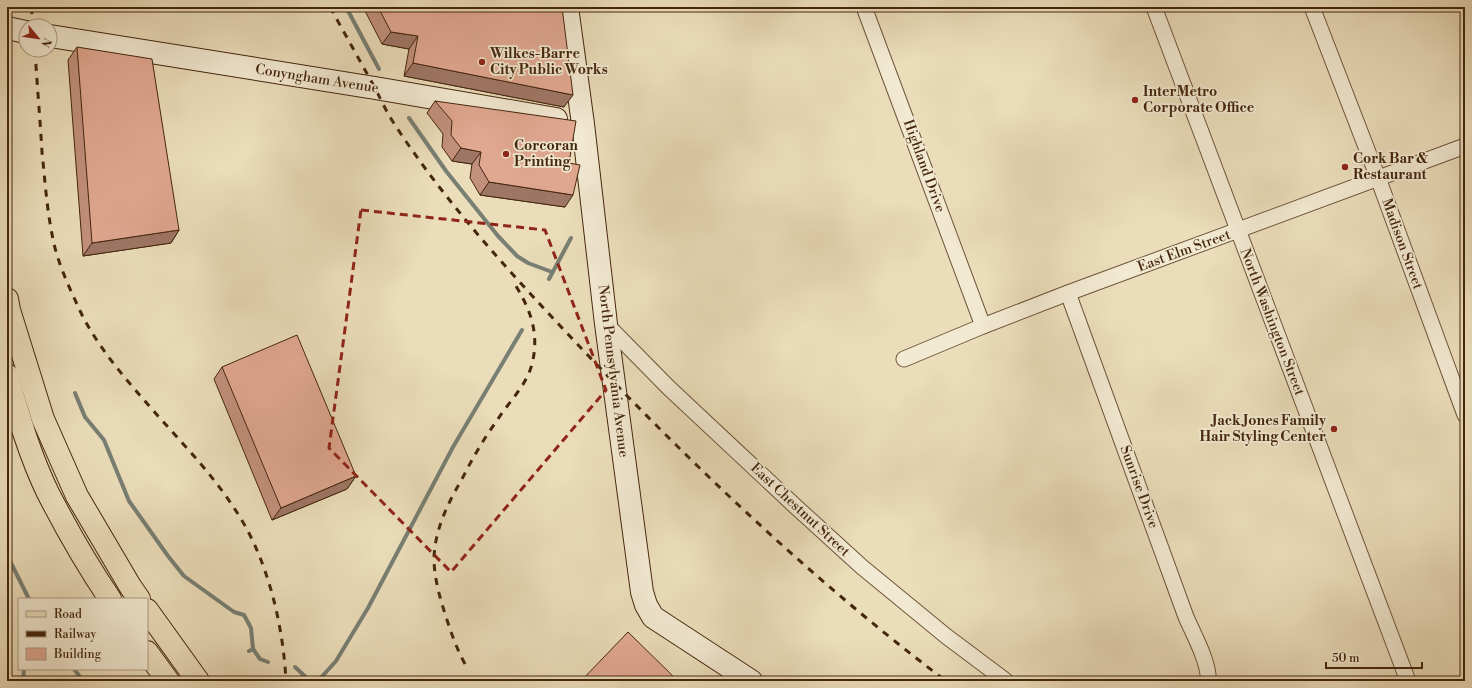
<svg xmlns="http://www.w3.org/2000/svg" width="1472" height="688" viewBox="0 0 1472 688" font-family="'Libre Bodoni',serif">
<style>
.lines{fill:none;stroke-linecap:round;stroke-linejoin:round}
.stream{stroke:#787f73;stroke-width:4}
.street-casing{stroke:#6e5438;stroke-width:17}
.secondary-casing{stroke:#44260d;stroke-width:24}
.primary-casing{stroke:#44260d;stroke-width:24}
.street{stroke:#f2e9d2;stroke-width:15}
.secondary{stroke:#f2e9d2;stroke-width:22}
.primary{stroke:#ebddba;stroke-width:22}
.rail{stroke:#44260d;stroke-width:3;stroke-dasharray:7 7;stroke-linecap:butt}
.wall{fill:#c2907d;stroke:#44260d}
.shaded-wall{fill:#9e7666;stroke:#44260d}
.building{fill:#e1a891;stroke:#44260d}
.marked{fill:none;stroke:#8f2418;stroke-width:3;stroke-dasharray:8 5;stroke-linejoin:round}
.poi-dot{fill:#8f2418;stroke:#f2e9d2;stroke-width:1.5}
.labels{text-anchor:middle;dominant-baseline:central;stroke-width:3.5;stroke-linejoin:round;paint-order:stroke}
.poi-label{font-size:14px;font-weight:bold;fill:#44260d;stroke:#f2e9d2;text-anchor:start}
.street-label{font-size:14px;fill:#44260d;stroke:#f2e9d2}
</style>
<rect width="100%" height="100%" fill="#ebddba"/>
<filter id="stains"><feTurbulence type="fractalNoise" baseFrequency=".005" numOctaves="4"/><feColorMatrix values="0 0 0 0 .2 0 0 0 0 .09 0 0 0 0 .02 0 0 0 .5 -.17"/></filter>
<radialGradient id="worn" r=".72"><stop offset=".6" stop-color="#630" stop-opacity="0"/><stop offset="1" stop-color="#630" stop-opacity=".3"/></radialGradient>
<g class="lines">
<g class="stream">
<polyline points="346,7 379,69"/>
<polyline points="409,118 446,171 498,236 517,256 528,263 552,272"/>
<polyline points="549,279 571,238"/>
<polyline points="75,393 85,417 104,440 129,501 168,556 184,576 234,612 244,615 251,628 253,649"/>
<polyline points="7,555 29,599"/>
<polyline points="249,651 253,649 260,659 268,662"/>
<polyline points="295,667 310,681"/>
<polyline points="74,669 83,681"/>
<polyline points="23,681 24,669"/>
<polyline points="318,681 336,661 368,608 453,447 522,330"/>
</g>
<defs>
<g id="street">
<polyline points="864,7 983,326"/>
<polyline points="1154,7 1408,681"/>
<polyline points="1312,7 1378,178 1465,415"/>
<path d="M1068 293 1186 617C1193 633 1210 664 1208 681"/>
<polyline points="606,324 669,388 795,506 862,567 946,636 1006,681"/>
<polyline points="904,359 983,326 1068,293 1465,146"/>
</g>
<g id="secondary">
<polyline points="567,7 583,124 606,324 642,592 646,605 653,617 751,681"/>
<polyline points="7,28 26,32"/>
<polyline points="50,36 375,88 556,119"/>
</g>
<g id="primary">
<polyline points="7,299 9,310 43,419 77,496 130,586 139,599"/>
<path d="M7 375C18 415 30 456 48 493 67 530 87 565 110 599"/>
<polyline points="147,610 198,681"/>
<polyline points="147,652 168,681"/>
</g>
</defs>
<use href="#street" class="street-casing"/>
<use href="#secondary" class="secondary-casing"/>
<use href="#primary" class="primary-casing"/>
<use href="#street" class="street"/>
<use href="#secondary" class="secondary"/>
<use href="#primary" class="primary"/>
<g class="rail">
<polyline points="31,7 34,26"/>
<path d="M330 7C345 34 360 61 375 88 381 100 387 113 395 125 448 206 514 277 581 348 694 467 815 582 946 681"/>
<path d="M35 50C37 84 40 118 42 152 45 181 47 211 53 239 58 265 71 291 82 315 101 352 130 384 158 416 184 445 212 474 234 508 267 556 283 623 286 681"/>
<path d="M465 664C456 647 452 635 446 617 440 598 434 578 434 558 435 529 448 503 462 479 472 459 483 440 496 422 509 401 528 385 533 360 539 329 529 307 513 281"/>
</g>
</g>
<g class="wall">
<polygon points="363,7 562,7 564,107 404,76 409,49 382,44"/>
<polygon points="77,47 179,230 171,243 83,256 68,60"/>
<polygon points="435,101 569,163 565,207 480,195 470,178 472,164 452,161 442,147 443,134 427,113"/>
<polygon points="222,367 356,476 347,489 272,520 214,379"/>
</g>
<g class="shaded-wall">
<polygon points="391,32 418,36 409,49 382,44"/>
<polygon points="413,63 573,95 564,107 404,76"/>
<polygon points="461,148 481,152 472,164 452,161"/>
<polygon points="489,182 573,195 565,207 480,195"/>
<polygon points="179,230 171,243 83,256 92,243"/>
<polygon points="356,476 347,489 272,520 281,508"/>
</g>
<g class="building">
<polygon points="378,7 562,7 573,95 413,63 418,36 391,32"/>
<polygon points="77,47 152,59 179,230 92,243"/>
<polygon points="435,101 576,121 569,163 580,165 573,195 489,182 479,165 481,152 461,148 451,135 452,121"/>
<polygon points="297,335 356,476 281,508 222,367"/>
<polygon points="628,632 678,681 581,681"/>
</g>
<path class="marked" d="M361 210 545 230 606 390 451 572 329 448Z"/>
<g class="poi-dot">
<circle cx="482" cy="62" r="4"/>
<circle cx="1135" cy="100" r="4"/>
<circle cx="506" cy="154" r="4"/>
<circle cx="1345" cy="167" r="4"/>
<circle cx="1334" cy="429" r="4"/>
</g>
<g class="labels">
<g class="poi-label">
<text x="490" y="54">Wilkes-Barre<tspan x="490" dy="16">City Public Works</tspan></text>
<text x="1143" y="92">InterMetro<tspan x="1143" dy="16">Corporate Office</tspan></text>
<text x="514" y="146">Corcoran<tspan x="514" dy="16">Printing</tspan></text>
<text x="1353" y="159">Cork Bar &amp;<tspan x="1353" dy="16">Restaurant</tspan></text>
<text x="1326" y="421" text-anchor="end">Jack Jones Family<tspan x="1326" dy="16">Hair Styling Center</tspan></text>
</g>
<g class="street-label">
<text transform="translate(317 79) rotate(9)">Conyngham Avenue</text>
<text transform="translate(924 166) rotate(70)">Highland Drive</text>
<text transform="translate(1402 244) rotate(70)">Madison Street</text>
<text transform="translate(1184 251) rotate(-20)">East Elm Street</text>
<text transform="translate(1272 322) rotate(69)">North Washington Street</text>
<text transform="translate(613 371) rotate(83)">North Pennsylvania Avenue</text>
<text transform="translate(1139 487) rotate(70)">Sunrise Drive</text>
<text transform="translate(800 510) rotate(43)">East Chestnut Street</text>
</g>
</g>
<rect width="1472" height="688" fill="none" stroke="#ebddba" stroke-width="24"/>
<rect x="8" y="8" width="1456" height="672" fill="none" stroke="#44260d" stroke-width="2"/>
<rect x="12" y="12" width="1448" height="664" fill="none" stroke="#44260d"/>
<rect x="18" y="598" width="130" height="72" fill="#f2e9d2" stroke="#ac9b83"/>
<rect x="26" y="611" width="20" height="6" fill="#ebddba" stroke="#ac9b83"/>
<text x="54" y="618" font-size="12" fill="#44260d">Road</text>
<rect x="26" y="631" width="20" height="6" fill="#44260d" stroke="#ac9b83"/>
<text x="54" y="638" font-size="12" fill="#44260d">Railway</text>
<rect x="26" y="648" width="20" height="12" fill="#e1a891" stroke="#ac9b83"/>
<text x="54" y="658" font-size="12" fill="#44260d">Building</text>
<g transform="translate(38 38) rotate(119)"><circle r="19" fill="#f2e9d2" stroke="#ac9b83"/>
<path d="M0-3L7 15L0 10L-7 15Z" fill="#8f2418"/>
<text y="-6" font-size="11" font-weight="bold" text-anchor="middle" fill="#44260d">N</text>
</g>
<path d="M1326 662v6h96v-6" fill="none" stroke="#44260d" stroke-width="2"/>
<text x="1332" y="662" font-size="12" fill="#44260d" stroke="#f2e9d2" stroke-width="3" paint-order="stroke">50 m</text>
<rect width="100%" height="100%" filter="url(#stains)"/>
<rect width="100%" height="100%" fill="url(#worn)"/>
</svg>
